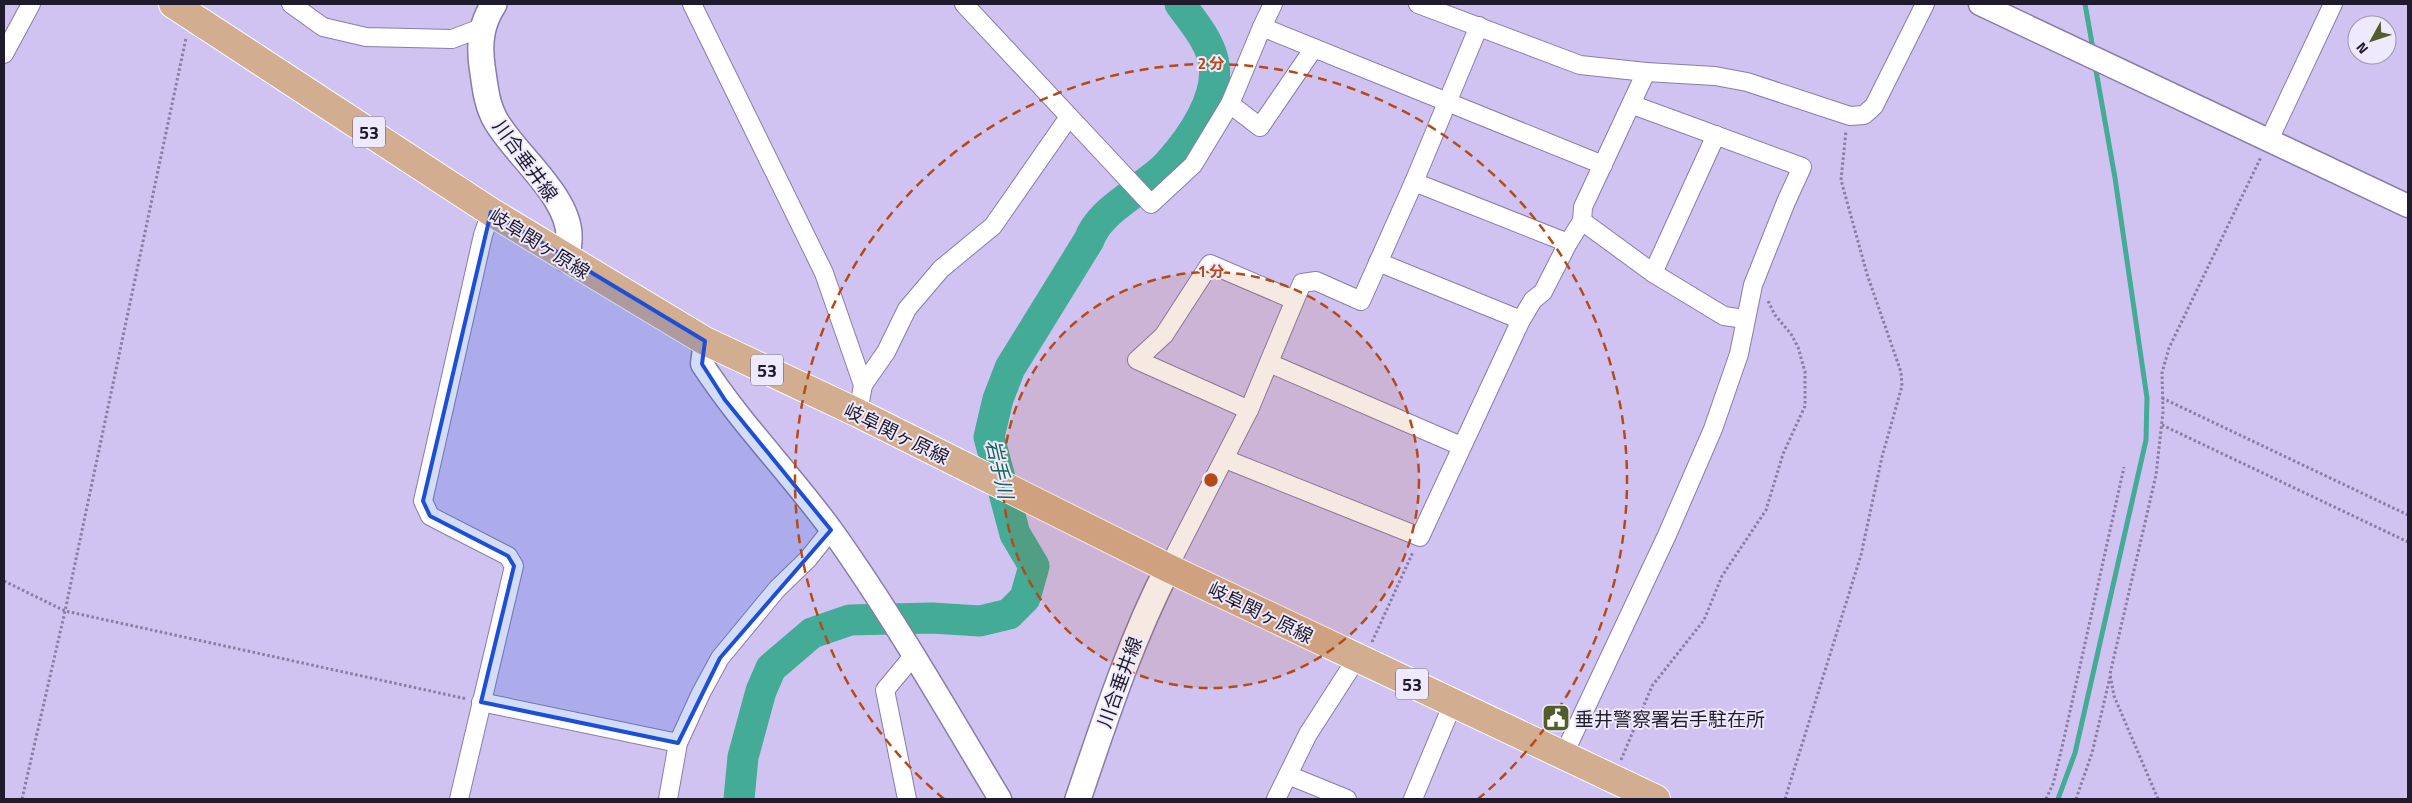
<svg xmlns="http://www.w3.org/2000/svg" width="2412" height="803" viewBox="0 0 2412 803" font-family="'Titillium Web','Noto Sans JP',sans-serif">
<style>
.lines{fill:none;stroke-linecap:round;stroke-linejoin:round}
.stream{stroke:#43ab96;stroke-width:5}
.river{stroke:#43ab96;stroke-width:31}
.minor-casing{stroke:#897ca8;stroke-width:20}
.tertiary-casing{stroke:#897ca8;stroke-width:25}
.secondary-casing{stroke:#897ca8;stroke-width:28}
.primary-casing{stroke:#fff;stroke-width:30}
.path{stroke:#887ea1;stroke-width:3;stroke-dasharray:2.5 2.5;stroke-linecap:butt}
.minor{stroke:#fff;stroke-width:18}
.tertiary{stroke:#fff;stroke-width:22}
.secondary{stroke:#fff;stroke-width:25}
.primary{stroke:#d3ad8f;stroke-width:28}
.marked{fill:#1d4ed8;fill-opacity:0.2;stroke:#1d4ed8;stroke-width:4;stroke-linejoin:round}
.ring{fill:none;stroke:#b64a14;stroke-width:2.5;stroke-dasharray:9 6}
.labels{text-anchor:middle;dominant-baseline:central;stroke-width:4;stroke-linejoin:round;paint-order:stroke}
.shield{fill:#eee9fc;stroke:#5e596a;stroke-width:1}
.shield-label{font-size:18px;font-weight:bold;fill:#201b2c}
.street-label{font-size:19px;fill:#201b2c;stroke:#eee9fc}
.poi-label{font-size:19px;fill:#201b2c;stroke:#eee9fc;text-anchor:start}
.water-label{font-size:20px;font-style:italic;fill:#126657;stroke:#eee9fc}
.centre{fill:#b64a14;stroke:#eee9fc;stroke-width:2.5}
.ring-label{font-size:15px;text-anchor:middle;font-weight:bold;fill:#b64a14;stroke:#eee9fc;stroke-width:4;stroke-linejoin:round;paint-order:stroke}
</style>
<rect width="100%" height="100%" fill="#d0c3f2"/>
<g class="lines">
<g class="stream">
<polyline points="2085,4 2093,49"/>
<polyline points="2058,799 2075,753 2146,440 2147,398 2115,178 2095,65"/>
</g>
<path class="river" d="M739 799 743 757 761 691 771 668 812 633 850 620 932 618 980 621 1009 614 1025 598 1034 566 1015 534 989 437 998 399 1010 368 1089 240C1097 218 1118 205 1136 191 1146 182 1159 174 1168 164 1191 139 1222 95 1213 59 1208 39 1192 20 1180 4"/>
<defs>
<g id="minor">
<polyline points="291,4 323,27 366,37 452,39 481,28"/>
<polyline points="692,4 824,273 863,385 858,413"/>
<polyline points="964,4 1151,204 1193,165 1230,104 1262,27"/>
<polyline points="1273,4 1262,27 1603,165"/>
<polyline points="1418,4 1580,65 1646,72 1715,76 1747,82 1850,116 1864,115 1874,106 1925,4"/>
<polyline points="4,54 31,4"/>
<polyline points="1230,104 1260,127 1314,48"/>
<polyline points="2269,140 2333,4"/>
<polyline points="1414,182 1568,243 1582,221 1583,207 1646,72"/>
<polyline points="1582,221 1653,273 1724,316 1745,319"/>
<polyline points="1653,273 1716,135"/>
<polyline points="1521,320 1533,300 1543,292 1568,243"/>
<polyline points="1269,363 1461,446"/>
<polyline points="863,385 886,352 907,309 941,269 993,226 1069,117"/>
<polyline points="1249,410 1137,360 1164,335 1210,264 1294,300"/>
<polyline points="1225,459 1420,537 1521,320 1378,262"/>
<polyline points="1168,568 1249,410 1302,283 1316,281 1361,301 1414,182 1479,26"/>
<polyline points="481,702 678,743"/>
<polyline points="1564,754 1667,535 1713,429 1739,354 1753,285 1786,202 1802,167 1633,105"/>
<polyline points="1288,775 1347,799"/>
<polyline points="459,799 514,566 508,556 430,516 423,501 483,235 491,212"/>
<polyline points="668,799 678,743 701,693 720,658 777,589 808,559 831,530"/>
<polyline points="907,799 885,690 914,655"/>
<polyline points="1276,799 1308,734 1357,658"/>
<polyline points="1413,799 1453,703"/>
</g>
<g id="tertiary">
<polyline points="1980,4 2408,206"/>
<path d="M705 341 702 364C741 424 791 474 833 532 894 618 946 709 1000 799"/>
</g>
<g id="secondary">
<path d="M494 4C481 24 479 42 482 66 485 85 486 104 496 121 516 156 572 198 569 240 569 247 567 253 566 259"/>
<path d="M1078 799C1105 720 1130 642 1168 568"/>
</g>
<polyline id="primary" points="173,4 491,212 705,341 858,413 1168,568 1656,799"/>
</defs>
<use href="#minor" class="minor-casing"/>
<use href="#tertiary" class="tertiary-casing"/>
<use href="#secondary" class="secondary-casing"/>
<use href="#primary" class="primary-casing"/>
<g class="path">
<polyline points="2162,398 2408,515"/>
<polyline points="2162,425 2408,542"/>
<polyline points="4,581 65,611 467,699"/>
<polyline points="1372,642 1413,552"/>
<polyline points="1621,760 1652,686 1704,620 1722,576 1766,510 1783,454 1805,406 1805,372 1798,347 1791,334 1775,315 1768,301"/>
<polyline points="22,799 65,611 186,38"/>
<polyline points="1785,799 1861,555 1882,457 1902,386 1901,372 1867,274 1841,180 1846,131"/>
<polyline points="2046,799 2053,784 2063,743 2124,467"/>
<polyline points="2076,799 2092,753 2110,677"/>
<polyline points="2158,799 2114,696 2110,674 2156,475 2163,412 2162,373 2169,348 2261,157"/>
</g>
<use href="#minor" class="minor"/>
<use href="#tertiary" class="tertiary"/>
<use href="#secondary" class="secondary"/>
<use href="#primary" class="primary"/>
</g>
<path class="marked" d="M491 212 705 341 702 364 725 400 831 530 720 658 678 743 481 702 514 566 508 556 430 516 423 501Z"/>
<circle cx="1211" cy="480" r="208" fill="#b64a14" fill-opacity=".12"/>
<g class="ring">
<circle cx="1211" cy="480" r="208"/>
<path d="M944 799A416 416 0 1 1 1478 799"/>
</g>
<defs>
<symbol id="civic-square" viewBox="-11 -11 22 22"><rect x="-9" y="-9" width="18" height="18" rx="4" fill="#535c2b" stroke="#eee9fc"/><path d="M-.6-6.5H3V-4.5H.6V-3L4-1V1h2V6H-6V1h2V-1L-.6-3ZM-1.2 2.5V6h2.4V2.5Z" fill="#fff"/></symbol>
</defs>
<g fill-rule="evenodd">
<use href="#civic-square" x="1540" y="702" width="32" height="32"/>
</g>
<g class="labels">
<g class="shield">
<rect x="353" y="116.5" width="32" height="31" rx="4"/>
<rect x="751" y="354.5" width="32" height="31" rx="4"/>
<rect x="1396" y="668.5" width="32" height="31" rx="4"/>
</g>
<g class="shield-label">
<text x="369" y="132">53</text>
<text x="767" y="370">53</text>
<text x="1412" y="684">53</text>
</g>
<g class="street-label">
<text transform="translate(526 160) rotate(54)">川合垂井線</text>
<text transform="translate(540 243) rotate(32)">岐阜関ヶ原線</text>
<text transform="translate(897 433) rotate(26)">岐阜関ヶ原線</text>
<text transform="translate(1261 612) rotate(26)">岐阜関ヶ原線</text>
<text transform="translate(1119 682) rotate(-70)">川合垂井線</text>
</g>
<g class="poi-label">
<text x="1575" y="718">垂井警察署岩手駐在所</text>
</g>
<g class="water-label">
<text transform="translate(1000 469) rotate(77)">岩手川</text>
</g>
</g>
<circle cx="1211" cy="480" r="8" class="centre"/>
<g class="ring-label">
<text x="1211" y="69">2 分</text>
<text x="1211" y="277">1 分</text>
</g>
<rect width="2412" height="803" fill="none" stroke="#201b2c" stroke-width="10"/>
<g transform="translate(2372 40) rotate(230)"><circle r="24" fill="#eee9fc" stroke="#9c97a9"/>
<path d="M0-4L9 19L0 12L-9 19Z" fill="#535c2b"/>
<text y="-8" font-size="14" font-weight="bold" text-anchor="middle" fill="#201b2c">N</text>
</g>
</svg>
